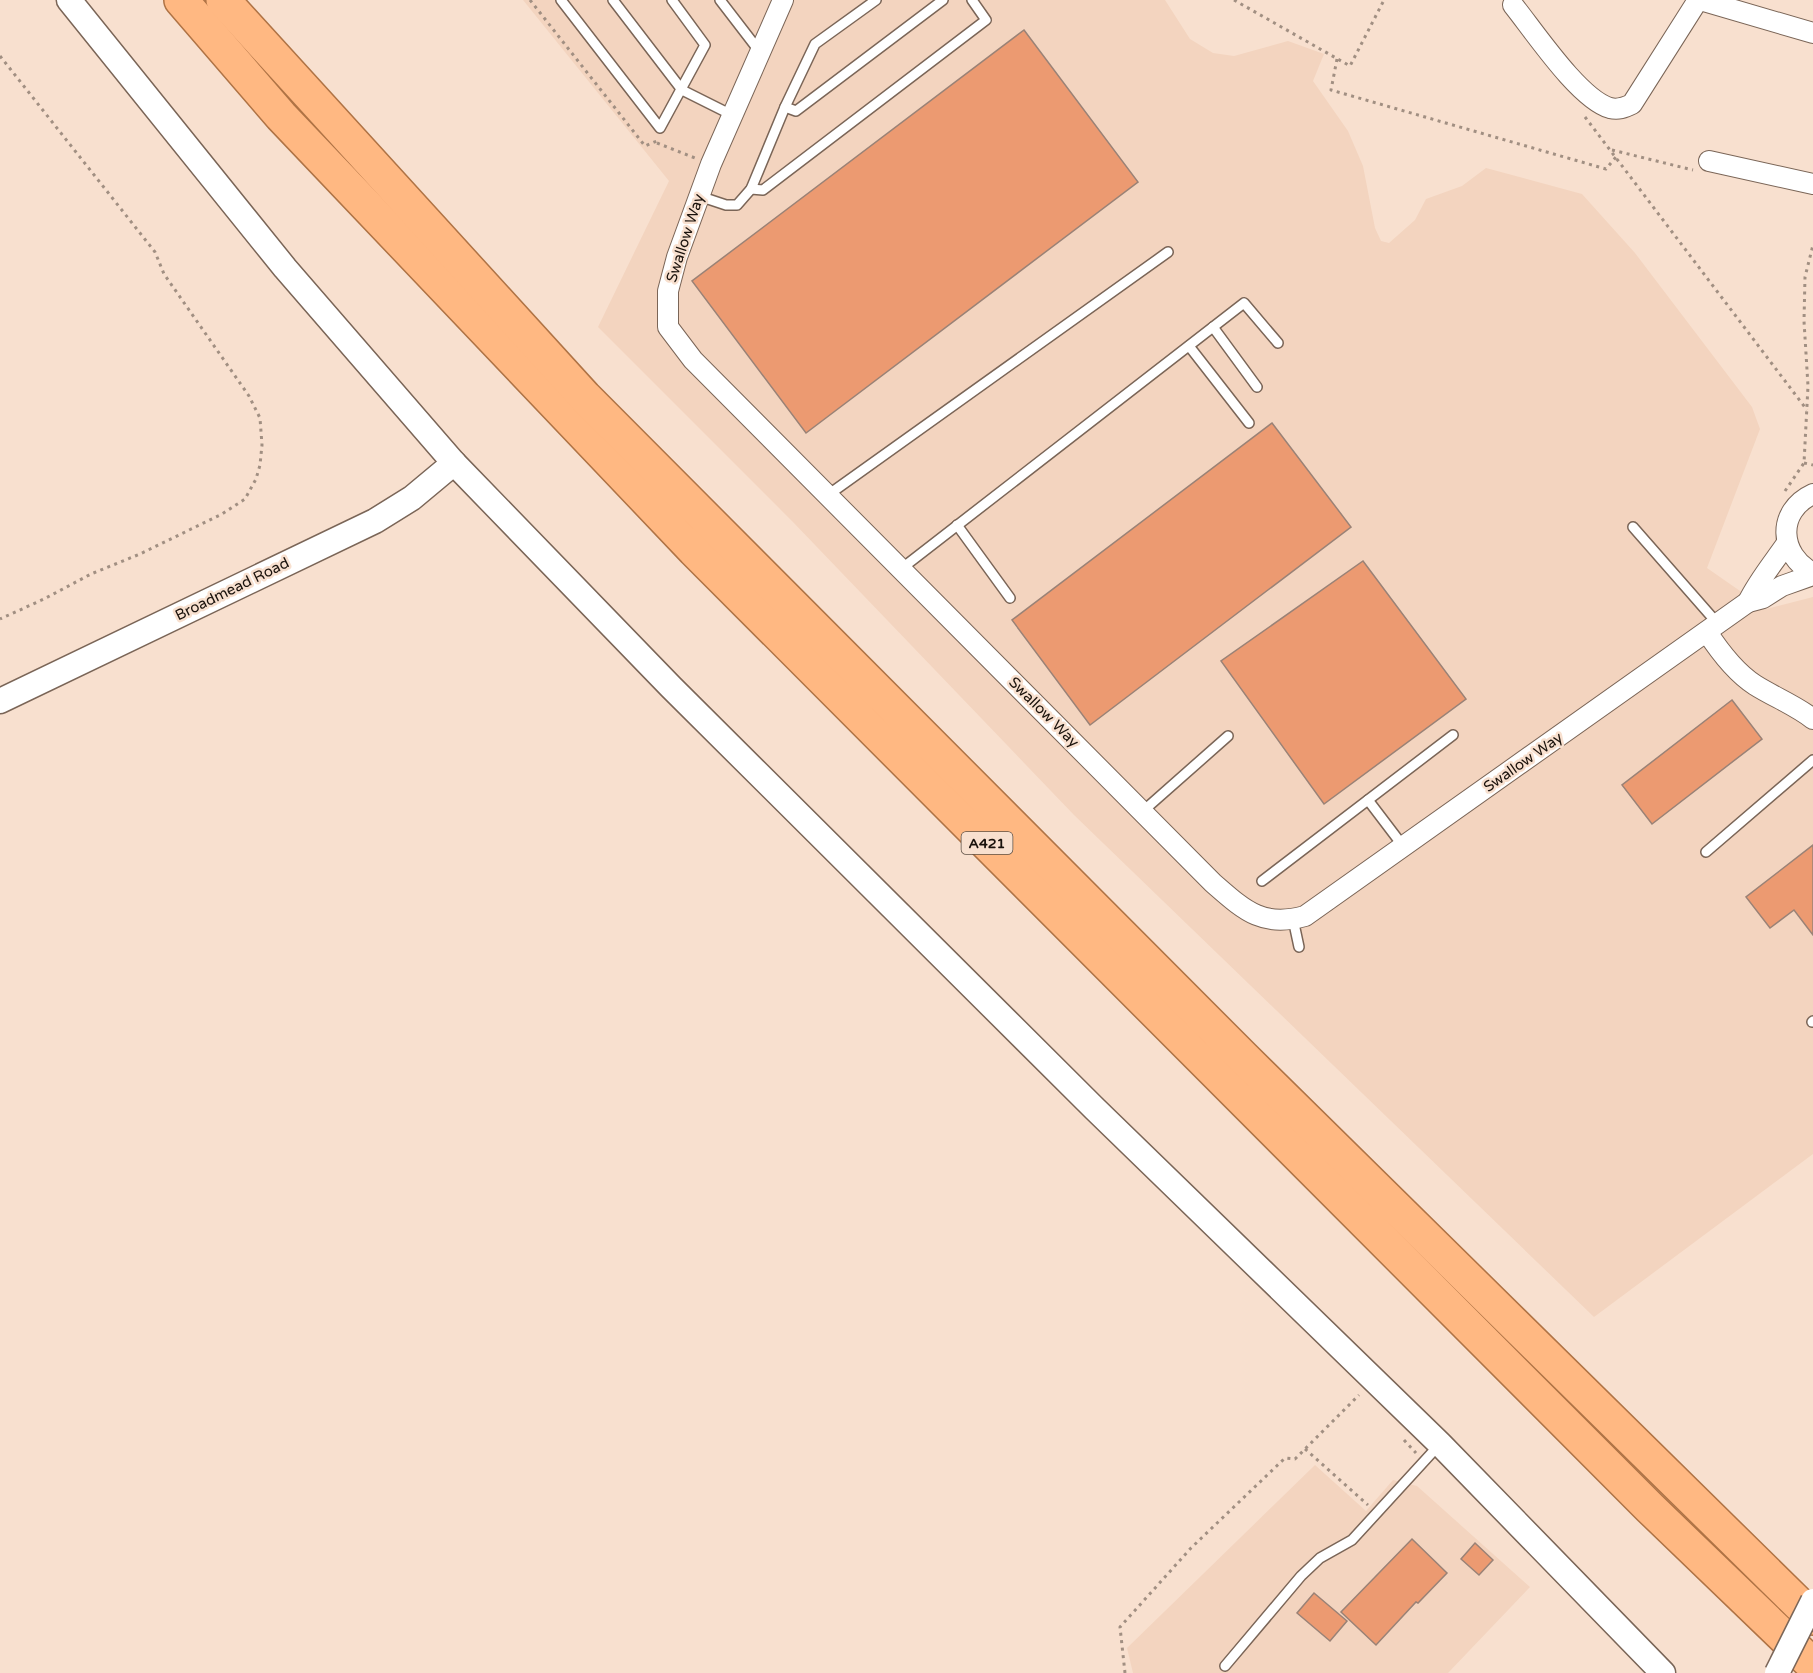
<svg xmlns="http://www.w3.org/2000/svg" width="1813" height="1673" viewBox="0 0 1813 1673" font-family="'Varela Round',sans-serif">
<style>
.built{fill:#f3d4bf}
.building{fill:#ec9a71;stroke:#9a8276;stroke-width:1.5}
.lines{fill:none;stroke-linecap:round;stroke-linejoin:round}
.service-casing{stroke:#7a6557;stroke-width:12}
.minor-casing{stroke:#7a6557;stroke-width:22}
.tertiary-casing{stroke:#7a6557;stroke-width:27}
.trunk-casing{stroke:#af7345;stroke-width:36}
.path{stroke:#a18f82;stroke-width:3;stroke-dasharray:3 4.5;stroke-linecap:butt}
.service{stroke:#fff;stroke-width:9}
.minor{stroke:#fff;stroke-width:20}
.tertiary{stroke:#fff;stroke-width:24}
.trunk{stroke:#ffb882;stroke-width:33}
.tertiary-bridge-casing{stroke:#7a6557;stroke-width:27;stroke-linecap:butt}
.tertiary-bridge{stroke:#fff;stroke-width:24}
.labels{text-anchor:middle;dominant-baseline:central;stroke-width:5;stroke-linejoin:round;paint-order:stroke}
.shield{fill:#f8e0cf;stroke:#5d5046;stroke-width:1.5}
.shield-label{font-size:14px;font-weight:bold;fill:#1a120c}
.street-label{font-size:15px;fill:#1a120c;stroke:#f8e0cf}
</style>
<rect width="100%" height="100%" fill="#f8e0cf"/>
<g class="built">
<polygon points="523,0 1165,0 1190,39 1213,53 1234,56 1288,41 1324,54 1313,81 1348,131 1363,166 1375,228 1381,241 1389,243 1415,220 1426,199 1462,186 1486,168 1582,194 1635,253 1752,407 1760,429 1707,568 1766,609 1813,597 1813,1154 1594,1317 1074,815 792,521 598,327 669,181"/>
<polygon points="1315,1465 1366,1511 1393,1480 1417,1486 1530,1587 1448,1673 1133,1673 1127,1648"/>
</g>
<g class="building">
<polygon points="1024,30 1138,182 806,433 692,281"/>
<polygon points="1272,423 1351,527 1090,725 1012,620"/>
<polygon points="1363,561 1466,699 1324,804 1221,661"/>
<polygon points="1732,700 1762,739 1652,824 1622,785"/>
<polygon points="1813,845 1813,935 1794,910 1770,928 1746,897"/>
<polygon points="1412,1539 1447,1573 1418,1603 1416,1602 1376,1645 1341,1612"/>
<polygon points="1475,1543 1493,1560 1479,1575 1461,1559"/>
<polygon points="1314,1593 1347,1621 1330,1641 1297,1613"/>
</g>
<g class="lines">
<defs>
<g id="service">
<polyline points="561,0 660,128 705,45 672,0"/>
<polyline points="613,0 682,90 732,115"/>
<polyline points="720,0 760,52"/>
<polyline points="785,107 796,111 943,0"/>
<polyline points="751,189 763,190 986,20 972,0"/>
<polyline points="699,196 726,205 737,205 751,189 785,107 815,44 876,0"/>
<polyline points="1213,327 1257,387"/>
<polyline points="1189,346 1249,423"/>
<polyline points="828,495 1168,252"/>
<polyline points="957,525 1010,598"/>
<polyline points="1633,527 1718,624"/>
<polyline points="901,569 1244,303 1278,343"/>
<polyline points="1368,800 1403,846"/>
<polyline points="1142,812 1228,736"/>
<polyline points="1706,852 1813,760"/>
<polyline points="1262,881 1453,735"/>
<polyline points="1293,919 1299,947"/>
<polyline points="1812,1022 1813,1021"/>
<polyline points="1225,1666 1301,1576 1320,1558 1352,1540 1439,1445"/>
</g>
<g id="minor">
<path d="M783 0 711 164 677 257 668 291V327L693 360 1213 883C1244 910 1262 928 1305 916L1748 602"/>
<polyline points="1700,0 1813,33"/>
<path d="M1513 5C1534 31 1579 99 1610 108 1618 110 1624 108 1632 104L1698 0"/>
<polyline points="1709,161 1813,184"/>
<path d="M1813 494C1776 511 1779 555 1813 573"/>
<path d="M1787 543C1774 562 1758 581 1748 602L1763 598 1782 586 1813 575"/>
<path d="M1707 632C1720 652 1735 672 1755 685 1774 697 1795 705 1813 719"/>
</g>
<g id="tertiary">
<polyline points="69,0 285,268 454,463 671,687 1095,1109 1440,1444 1663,1673"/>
<polyline points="0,701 375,521 412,498 454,463"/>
</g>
<g id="trunk">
<polyline points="181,0 281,116 694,550 1650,1508 1813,1665"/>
<polyline points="223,0 585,397 1243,1057 1813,1618"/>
</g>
</defs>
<use href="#service" class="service-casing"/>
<use href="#minor" class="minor-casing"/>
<use href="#tertiary" class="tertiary-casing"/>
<use href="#trunk" class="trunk-casing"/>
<g class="path">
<polyline points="530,0 645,146 657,141"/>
<polyline points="1234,0 1350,66 1384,0"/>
<polyline points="0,56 155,252 164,274 249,396 260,418 262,445 260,465 256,479 245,499 222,514 140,554 91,574 44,599 0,619"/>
<polyline points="1337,59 1331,90 1606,169 1616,157"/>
<polyline points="1585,117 1807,410"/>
<polyline points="657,143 695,158"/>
<polyline points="1612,150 1693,170"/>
<polyline points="1804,463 1813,465"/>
<polyline points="1785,491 1804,463 1808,386 1804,321 1805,277 1813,245"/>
<polyline points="1404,1440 1416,1453"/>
<polyline points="1305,1449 1368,1505"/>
<polyline points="1125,1673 1120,1627 1191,1548 1285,1458 1295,1459 1359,1395"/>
</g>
<use href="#service" class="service"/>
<use href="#minor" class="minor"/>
<use href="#tertiary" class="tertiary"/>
<use href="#trunk" class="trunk"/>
<defs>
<polyline id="tertiary-bridge" points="1777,1673 1813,1601"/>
</defs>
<use href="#tertiary-bridge" class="tertiary-bridge-casing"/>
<use href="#tertiary-bridge" class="tertiary-bridge"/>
</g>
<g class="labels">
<rect class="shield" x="961.5" y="832" width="51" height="22" rx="4.5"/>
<g class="shield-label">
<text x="987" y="843">A421</text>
</g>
<g class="street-label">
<text transform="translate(685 238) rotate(-72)">Swallow Way</text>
<text transform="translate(232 589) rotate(-26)">Broadmead Road</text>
<text transform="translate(1044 712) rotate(45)">Swallow Way</text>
<text transform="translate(1523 762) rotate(-35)">Swallow Way</text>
</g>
</g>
</svg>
